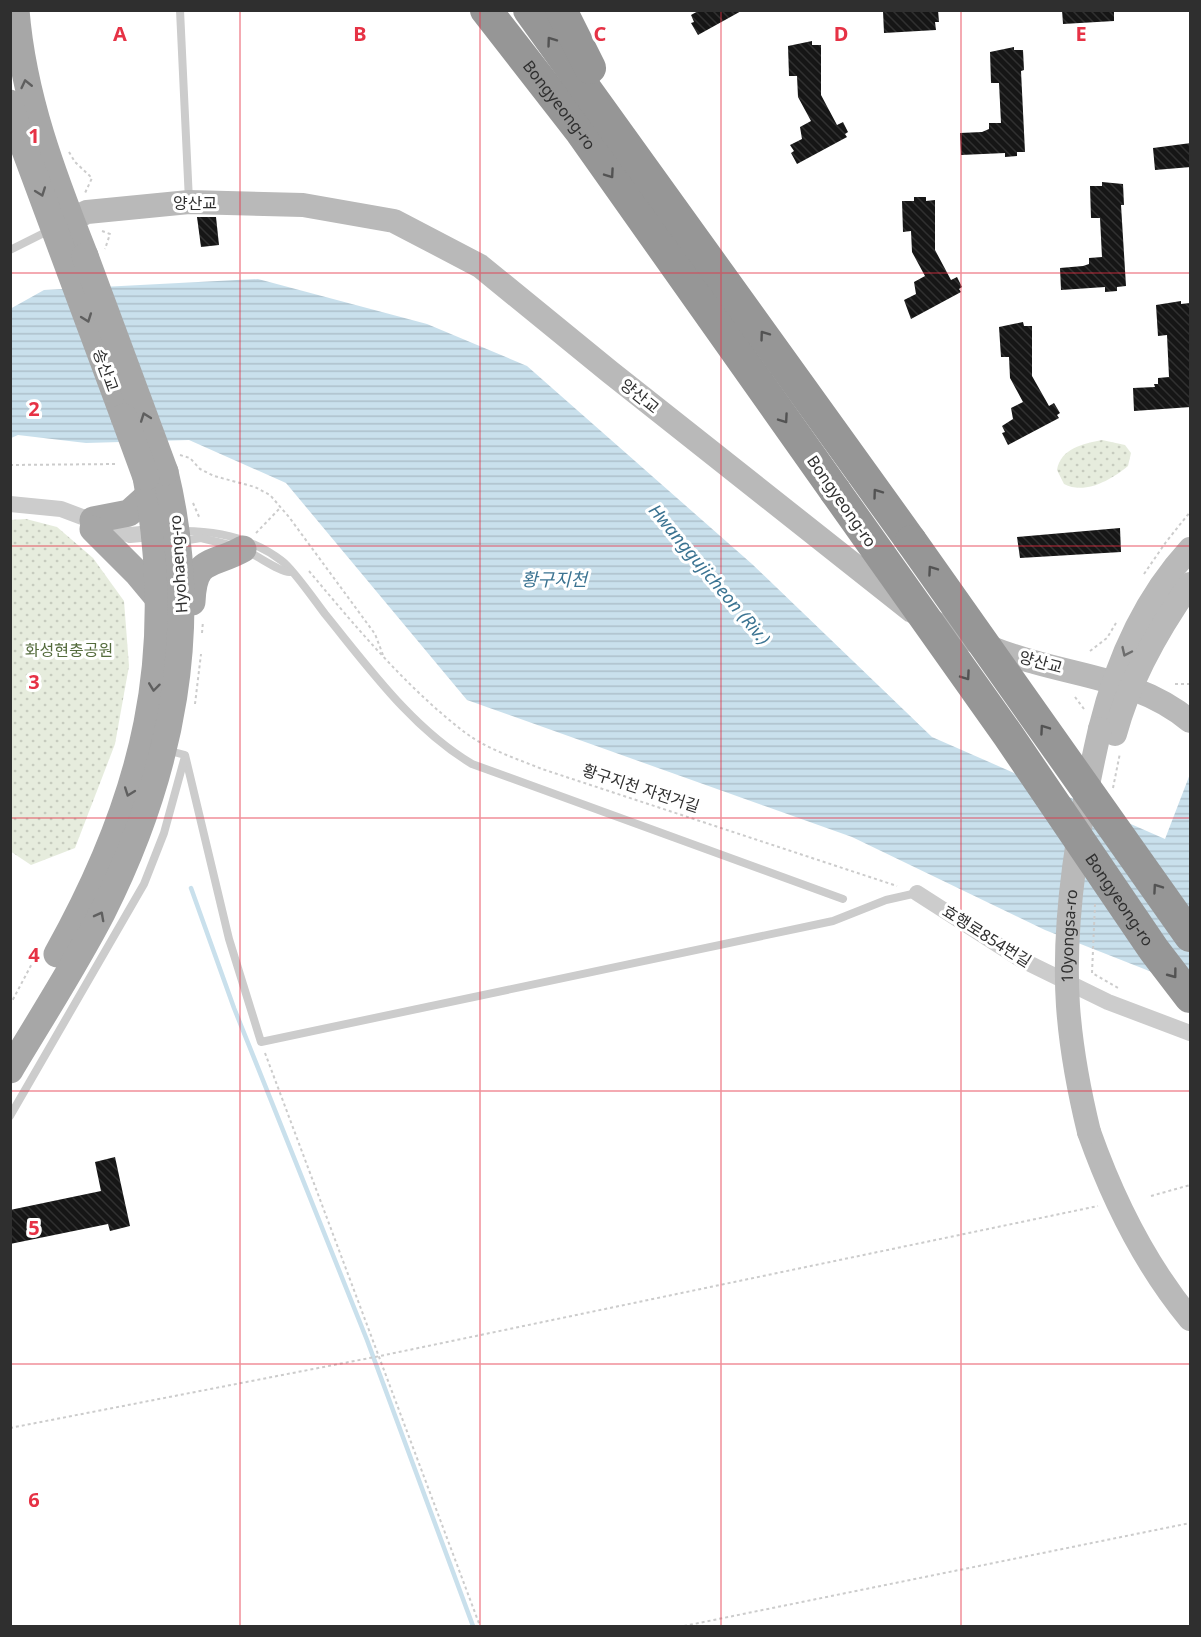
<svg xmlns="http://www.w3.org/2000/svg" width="1201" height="1637" viewBox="0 0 1201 1637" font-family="'Noto Sans','Noto Sans KR',sans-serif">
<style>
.park{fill:url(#park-dots)}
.water{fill:url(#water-rules)}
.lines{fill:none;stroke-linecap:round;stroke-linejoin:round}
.stream{stroke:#c9e0ec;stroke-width:4.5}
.building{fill:url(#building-back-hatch)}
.path{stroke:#ccc;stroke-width:2;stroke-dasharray:3 3;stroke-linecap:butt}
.lane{stroke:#ccc;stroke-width:8}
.street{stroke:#ccc;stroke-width:16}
.secondary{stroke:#b9b9b9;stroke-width:24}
.primary{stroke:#a7a7a7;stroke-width:27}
.highway{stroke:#969696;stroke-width:32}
.secondary-bridge{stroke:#b9b9b9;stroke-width:24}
.primary-bridge{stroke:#a7a7a7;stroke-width:27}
.highway-bridge{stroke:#969696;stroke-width:32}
.oneway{stroke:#535353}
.oneway2{stroke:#5f5f5f}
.oneway3{stroke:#6d6d6d}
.grid{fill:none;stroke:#e63245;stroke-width:1.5;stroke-opacity:0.55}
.labels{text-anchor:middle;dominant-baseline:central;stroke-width:6;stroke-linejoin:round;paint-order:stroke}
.street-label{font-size:16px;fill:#2f2f2f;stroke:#fff}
.park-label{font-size:16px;fill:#546b3c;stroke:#fff}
.water-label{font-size:18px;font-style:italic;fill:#3c7492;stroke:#fff}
.grid-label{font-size:20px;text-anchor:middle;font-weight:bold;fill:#e63245;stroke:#fff;stroke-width:6;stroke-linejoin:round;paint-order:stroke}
</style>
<defs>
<pattern id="park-dots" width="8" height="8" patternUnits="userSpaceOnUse" patternTransform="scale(1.5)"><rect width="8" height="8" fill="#e6ecdd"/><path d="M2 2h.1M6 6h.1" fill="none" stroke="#c6cbbe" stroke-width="1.8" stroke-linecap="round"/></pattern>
<pattern id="water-rules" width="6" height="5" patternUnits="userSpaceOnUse" patternTransform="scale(1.5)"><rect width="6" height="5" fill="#c9e0ec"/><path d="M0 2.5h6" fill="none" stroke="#adc0cb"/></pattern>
<pattern id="building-back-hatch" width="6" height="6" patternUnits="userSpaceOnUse" patternTransform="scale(1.5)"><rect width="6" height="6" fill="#161616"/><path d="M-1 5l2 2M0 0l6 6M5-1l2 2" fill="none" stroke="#303030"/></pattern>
</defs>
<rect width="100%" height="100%" fill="#fff"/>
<g class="park">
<path d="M1102 440 1125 445 1131 453 1128 466C1111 480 1085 495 1064 484L1057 470C1061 448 1083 444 1102 440Z"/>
<polygon points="26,519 57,527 93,558 124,601 129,666 115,744 75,848 31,865 10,851 10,520"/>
</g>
<polygon class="water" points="258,279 427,324 527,366 752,564 932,737 1165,839 1190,774 1190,987 1045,930 852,837 467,700 286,483 189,440 86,443 18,435 11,438 10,309 44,290"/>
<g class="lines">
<polyline class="stream" points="191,888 234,1008 367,1340 473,1626"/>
</g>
<g class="building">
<polygon points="700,10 743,10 698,35 691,23 694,22 691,15"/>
<polygon points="938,10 939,22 935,22 936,30 884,33 883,11"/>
<polygon points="1062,10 1114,10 1114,21 1063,24"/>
<polygon points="812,41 812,45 821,45 821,95 837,125 843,122 848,132 845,134 847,137 797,164 791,153 794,151 790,145 802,139 800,127 811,121 798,97 797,76 789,76 788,46"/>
<polygon points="1014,47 1014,50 1023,50 1024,70 1021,71 1025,152 1017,152 1017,156 1005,157 1005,153 961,155 960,133 982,132 989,129 989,123 1001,123 999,83 991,83 990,52"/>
<polygon points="1191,143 1191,167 1155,170 1153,148"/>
<polygon points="1102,182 1123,184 1124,205 1121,205 1126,286 1117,287 1117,291 1105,292 1105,287 1061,290 1060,268 1083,266 1089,264 1089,258 1102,257 1100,218 1091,218 1090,186 1102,186"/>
<polygon points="914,197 926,197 926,201 935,200 935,250 951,280 957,277 962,287 959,289 961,292 911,319 904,300 916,294 914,282 925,276 912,252 911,231 903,232 902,201 914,201"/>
<polygon points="197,217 216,217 219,245 201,247"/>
<polygon points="1181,301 1181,304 1190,303 1191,407 1134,411 1133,388 1155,387 1154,384 1158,384 1158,378 1169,377 1167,335 1158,336 1156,305"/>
<polygon points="1023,322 1024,326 1032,326 1032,376 1049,406 1054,403 1060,413 1057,415 1059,418 1008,445 1002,433 1005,432 1002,426 1013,419 1011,408 1023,402 1010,378 1009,357 1001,357 999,327"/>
<polygon points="1120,528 1121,552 1020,558 1017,537"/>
<polygon points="115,1157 130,1226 110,1231 108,1224 10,1244 10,1210 101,1191 95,1162"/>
</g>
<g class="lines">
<g class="path">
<polyline points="69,152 75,162 92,178 85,193"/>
<polyline points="102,231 110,234 105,249"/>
<polyline points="180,455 190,458 200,469 214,476 255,487 270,495 289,517 375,634 383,655"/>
<polyline points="10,465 118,464"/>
<polyline points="193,503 200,519"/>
<polyline points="256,533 281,507"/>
<path d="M309 571C356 627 405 686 463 731 486 749 515 758 542 769L897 886"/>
<polyline points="1144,574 1166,542 1190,512"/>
<polyline points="202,633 203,621"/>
<polyline points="1090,651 1107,638 1116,623"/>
<polyline points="1175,684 1190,684"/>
<polyline points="1075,697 1084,709"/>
<polyline points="195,704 201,654"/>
<polyline points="1113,788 1120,753"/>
<polyline points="1095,904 1092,973 1118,988"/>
<polyline points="10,1005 36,956"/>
<polyline points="265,1053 480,1626"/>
<polyline points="1151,1196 1190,1185"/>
<polyline points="10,1428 380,1356 1098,1206"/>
<polyline points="684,1626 1190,1523"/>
</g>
<g class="lane">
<polyline points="180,10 189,201"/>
<polyline points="10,250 50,230"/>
<path d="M178 531C215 530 252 538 282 561 293 569 315 601 325 614 369 668 412 728 472 764L843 899"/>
<polyline points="182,541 201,538 234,546"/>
<path d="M246 551C257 555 281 573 290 572"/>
<polyline points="166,750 185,755 229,939 261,1042 833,921 886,900 917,893"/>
<polyline points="10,1116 144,884 164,833 184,760"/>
</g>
<g class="street">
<polyline points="10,504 61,509 130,535 163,532"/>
<polyline points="917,893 1020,959 1108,1002 1190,1033"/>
</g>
<g class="secondary">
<path d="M54 227 87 212 189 202 303 205 394 221 480 266 610 372 912 611C950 631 992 651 1034 662 1090 678 1144 683 1190 721"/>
<path d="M1100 729C1116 664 1144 599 1190 549"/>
<path d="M1115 734C1129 681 1159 628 1190 584"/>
<path d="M1089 1132C1113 1200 1144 1263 1190 1319"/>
</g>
<g class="primary">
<path d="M16 10C23 97 53 175 85 256"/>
<polyline points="10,103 19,134 124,417"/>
<polyline points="93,520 129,513 149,495"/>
<polyline points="93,529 138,574 158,598"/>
<path d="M192 602C194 556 211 567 243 549"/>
<path d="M57 954C145 797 179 656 146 477"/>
<path d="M10 1070C41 1018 74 967 102 913 172 774 202 624 165 472"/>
</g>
<g class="highway">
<path id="s1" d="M486 10 581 132 835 491"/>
<polyline points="529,10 911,541"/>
<polyline points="561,10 590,68"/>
</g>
<path class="secondary-bridge" id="s2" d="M1089 1132C1079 1091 1071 1048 1068 1006 1062 916 1080 816 1100 729"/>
<g class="primary-bridge">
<polyline points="85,256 165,472"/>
<polyline points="124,417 146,477"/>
</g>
<g class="highway-bridge">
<path id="s3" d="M835 491 1008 735 1154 950 1190 997"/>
<polyline points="911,541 1190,936"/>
</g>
</g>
<defs><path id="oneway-chevron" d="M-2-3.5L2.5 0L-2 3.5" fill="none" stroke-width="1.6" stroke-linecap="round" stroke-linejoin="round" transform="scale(1.5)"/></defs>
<g class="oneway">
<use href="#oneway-chevron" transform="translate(551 41) rotate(-126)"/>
<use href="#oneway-chevron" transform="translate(610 174) rotate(55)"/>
<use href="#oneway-chevron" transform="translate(764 335) rotate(-126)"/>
<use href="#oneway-chevron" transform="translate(784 419) rotate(55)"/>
<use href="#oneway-chevron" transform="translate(877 493) rotate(-126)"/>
<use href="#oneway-chevron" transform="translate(932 570) rotate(-125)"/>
<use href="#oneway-chevron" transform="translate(966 676) rotate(55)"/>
<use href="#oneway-chevron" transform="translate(1044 729) rotate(-125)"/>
<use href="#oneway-chevron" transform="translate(1157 888) rotate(-125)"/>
<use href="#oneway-chevron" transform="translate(1173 974) rotate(53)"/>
</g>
<g class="oneway2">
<use href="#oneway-chevron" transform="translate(26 84) rotate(-103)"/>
<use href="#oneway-chevron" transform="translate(41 192) rotate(70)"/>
<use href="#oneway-chevron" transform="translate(87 318) rotate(70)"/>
<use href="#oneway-chevron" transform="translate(145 417) rotate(-110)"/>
<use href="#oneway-chevron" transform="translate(154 687) rotate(97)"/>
<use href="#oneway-chevron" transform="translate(129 792) rotate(110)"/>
<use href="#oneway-chevron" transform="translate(100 916) rotate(-62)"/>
</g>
<use class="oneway3" href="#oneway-chevron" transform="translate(1126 652) rotate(115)"/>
<path class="grid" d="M240 10V1626M480 10V1626M721 10V1626M961 10V1626M10 273H1190M10 546H1190M10 818H1190M10 1091H1190M10 1364H1190"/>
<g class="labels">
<g class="street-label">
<text stroke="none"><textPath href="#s1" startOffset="120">Bongyeong-ro</textPath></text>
<text x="195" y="203">양산교</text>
<text transform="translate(106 370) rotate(70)">송산교</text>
<text transform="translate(640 396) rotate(39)">양산교</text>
<text transform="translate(842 501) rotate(55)">Bongyeong-ro</text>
<text transform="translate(178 564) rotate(-94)">Hyohaeng-ro</text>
<text transform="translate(1041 662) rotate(15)">양산교</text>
<text transform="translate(641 788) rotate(18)">황구지천 자전거길</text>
<text stroke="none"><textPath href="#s3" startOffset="498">Bongyeong-ro</textPath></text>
<text transform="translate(987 936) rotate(32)">효행로854번길</text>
<text stroke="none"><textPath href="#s2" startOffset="198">10yongsa-ro</textPath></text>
</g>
<g class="park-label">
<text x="69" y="650">화성현충공원</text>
</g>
<g class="water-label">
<text transform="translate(710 574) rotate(50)">Hwanggujicheon (Riv.)</text>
<text x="554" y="579">황구지천</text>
</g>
</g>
<g class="grid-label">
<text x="120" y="41">A</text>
<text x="360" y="41">B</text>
<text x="600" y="41">C</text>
<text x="841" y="41">D</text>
<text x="1081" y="41">E</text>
<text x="34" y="143">1</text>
<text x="34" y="416">2</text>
<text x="34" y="689">3</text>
<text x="34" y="962">4</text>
<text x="34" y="1235">5</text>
<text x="34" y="1507">6</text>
</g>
<rect width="1201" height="1637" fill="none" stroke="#2f2f2f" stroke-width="24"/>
</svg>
